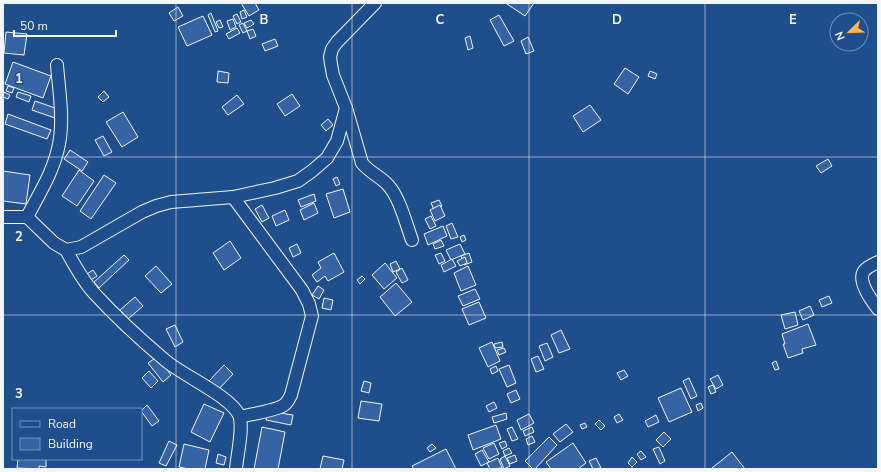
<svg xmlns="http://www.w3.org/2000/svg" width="881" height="472" viewBox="0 0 881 472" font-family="'Nunito Sans',sans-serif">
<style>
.building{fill:#3563a3;stroke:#f2f6ff}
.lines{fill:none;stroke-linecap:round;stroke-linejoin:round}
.street-casing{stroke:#f2f6ff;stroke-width:14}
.street{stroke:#1f4e8c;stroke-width:12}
.grid{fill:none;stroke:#f2f6ff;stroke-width:1;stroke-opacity:0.55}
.grid-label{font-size:13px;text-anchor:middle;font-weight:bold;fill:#f2f6ff;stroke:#1f4e8c;stroke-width:3;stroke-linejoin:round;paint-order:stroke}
</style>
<rect width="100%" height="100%" fill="#1f4e8c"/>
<g class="building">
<polygon points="241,3 255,3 259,10 249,16"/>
<polygon points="508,3 534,3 525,16 507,4"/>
<polygon points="178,7 183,16 174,21 169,13"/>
<polygon points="244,10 247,17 242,19 240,12"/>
<polygon points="211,13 218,31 215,32 208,15"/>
<polygon points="237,14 241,22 237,24 233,16"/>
<polygon points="499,15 514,41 504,46 490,20"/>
<polygon points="203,16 212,35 187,46 178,27"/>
<polygon points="233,19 236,27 230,30 227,21"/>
<polygon points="220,20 223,27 219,28 216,22"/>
<polygon points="251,20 254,24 247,28 244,23"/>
<polygon points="243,23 247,31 243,33 239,25"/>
<polygon points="237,28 240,33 229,39 226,34"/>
<polygon points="253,29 256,36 250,39 247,31"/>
<polygon points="6,32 27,34 24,55 4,53"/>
<polygon points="470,36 473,48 468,50 465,38"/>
<polygon points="528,37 534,51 526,54 521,41"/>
<polygon points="275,39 278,46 265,51 262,44"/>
<polygon points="13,62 51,76 43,98 5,84"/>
<polygon points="625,68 639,77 628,94 614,84"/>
<polygon points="218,71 229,73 228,83 217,82"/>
<polygon points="650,71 657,74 655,79 648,76"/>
<polygon points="8,86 14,88 12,93 6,91"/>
<polygon points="104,91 109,97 103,102 98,97"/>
<polygon points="4,92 10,95 8,99 3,97"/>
<polygon points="18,92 31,96 29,102 16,97"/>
<polygon points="292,94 300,106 285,116 277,104"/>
<polygon points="237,95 244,104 228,115 222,107"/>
<polygon points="35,101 58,109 55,118 32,110"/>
<polygon points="590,105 601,120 583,132 573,116"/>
<polygon points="123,112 138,137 122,147 106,122"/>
<polygon points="8,114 51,130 47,139 5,124"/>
<polygon points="328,119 333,125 326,131 321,125"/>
<polygon points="103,136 112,152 104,156 95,140"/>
<polygon points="70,150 88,162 82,171 64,159"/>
<polygon points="828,159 832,166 821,173 816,166"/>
<polygon points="79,170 94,181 77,206 62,196"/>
<polygon points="3,171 30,175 26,204 3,201"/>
<polygon points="104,175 116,183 91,219 80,211"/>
<polygon points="337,177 340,184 336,186 333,179"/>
<polygon points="343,189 350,212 334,218 326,194"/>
<polygon points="314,194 316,201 301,207 298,200"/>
<polygon points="439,200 442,206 434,210 431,203"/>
<polygon points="314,203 318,213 304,220 300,210"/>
<polygon points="262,205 269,218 262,222 255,209"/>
<polygon points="440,205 445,216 435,221 430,210"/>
<polygon points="285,210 289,220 276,226 272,216"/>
<polygon points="431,216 436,226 430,229 425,219"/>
<polygon points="452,223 458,237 451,239 446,226"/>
<polygon points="443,226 447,236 428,245 424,234"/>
<polygon points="464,235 466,240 462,242 460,237"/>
<polygon points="441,240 444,246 435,249 433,244"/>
<polygon points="230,241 241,258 224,270 213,253"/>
<polygon points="297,244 301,253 293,257 289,248"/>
<polygon points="460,244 465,254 451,260 446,250"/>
<polygon points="334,253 344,272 328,281 325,276 317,282 312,275 321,268 318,262"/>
<polygon points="441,253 445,261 439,264 435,255"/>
<polygon points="469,253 472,262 464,265 461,256"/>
<polygon points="124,255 129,260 99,288 94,282"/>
<polygon points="465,257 467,263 460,266 457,261"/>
<polygon points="452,259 456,266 444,272 441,265"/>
<polygon points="396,261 400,269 393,272 390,264"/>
<polygon points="385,263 397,278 384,289 372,275"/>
<polygon points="156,266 172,284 161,293 145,276"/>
<polygon points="468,266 476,285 461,291 454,273"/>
<polygon points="402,268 408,280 402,283 396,272"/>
<polygon points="93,270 97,276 91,280 87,274"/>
<polygon points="362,276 365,279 360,284 357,280"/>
<polygon points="396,283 412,302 395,316 380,297"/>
<polygon points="318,286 324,290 319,299 312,295"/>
<polygon points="475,289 480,299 463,306 458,296"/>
<polygon points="829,296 832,303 822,307 819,300"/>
<polygon points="135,297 143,306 128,319 120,310"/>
<polygon points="324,298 333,300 331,310 322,308"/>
<polygon points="479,302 486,318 469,325 462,309"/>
<polygon points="810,306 814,315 803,320 799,311"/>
<polygon points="795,312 798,325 785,329 781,315"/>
<polygon points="808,324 816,345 802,349 803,353 788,358 783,344 785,344 782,334"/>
<polygon points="175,325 183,342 175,347 166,329"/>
<polygon points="561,330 570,349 559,353 551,335"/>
<polygon points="492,342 500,361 488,367 479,348"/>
<polygon points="502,342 503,347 495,348 494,344"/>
<polygon points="547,343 553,357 545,361 539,346"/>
<polygon points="504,348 506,352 499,355 497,350"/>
<polygon points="538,356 544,369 536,372 531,359"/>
<polygon points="157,357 171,375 163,382 148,363"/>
<polygon points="776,361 779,369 775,370 772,363"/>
<polygon points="224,365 233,374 218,390 209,381"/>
<polygon points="509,365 516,383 507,387 499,369"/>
<polygon points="496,366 498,371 492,374 490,369"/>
<polygon points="624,370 628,376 621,380 617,373"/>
<polygon points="149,371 158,381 151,388 142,378"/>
<polygon points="718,375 723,385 716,389 710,379"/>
<polygon points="689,378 697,396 691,399 683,381"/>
<polygon points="364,381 371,383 369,393 361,391"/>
<polygon points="713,385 716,392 711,394 708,387"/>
<polygon points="681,388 692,412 669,422 658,398"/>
<polygon points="516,390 520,399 511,403 507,394"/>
<polygon points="361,401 382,404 379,421 358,418"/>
<polygon points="494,402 497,408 489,412 486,406"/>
<polygon points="701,403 703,408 698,411 696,405"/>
<polygon points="204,404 224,413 210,442 191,432"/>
<polygon points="147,405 159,421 152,426 141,411"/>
<polygon points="268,411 293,415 291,425 266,420"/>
<polygon points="506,413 507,419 494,423 492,417"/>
<polygon points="529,414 534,423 521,430 517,420"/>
<polygon points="619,414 623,420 617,423 614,417"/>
<polygon points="656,415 659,422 648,427 645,421"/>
<polygon points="599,420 605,426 601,430 595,424"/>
<polygon points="585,423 587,427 582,429 580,425"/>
<polygon points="566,424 573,432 560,442 553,434"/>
<polygon points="496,425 501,439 473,450 468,435"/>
<polygon points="262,427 285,432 278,469 254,469"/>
<polygon points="512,427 518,439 512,441 507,429"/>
<polygon points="532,427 534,432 525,436 523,431"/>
<polygon points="664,432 671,439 663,447 656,440"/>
<polygon points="532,436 535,442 528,445 526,439"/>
<polygon points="549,437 557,445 535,469 533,469 525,461"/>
<polygon points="169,441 177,445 166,466 159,463"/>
<polygon points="505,441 507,446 502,449 499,443"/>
<polygon points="494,443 499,454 489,459 483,448"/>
<polygon points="573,443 586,463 578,469 551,469 546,462"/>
<polygon points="184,444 209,450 205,469 189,469 179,467"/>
<polygon points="432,444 436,448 430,452 427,448"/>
<polygon points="659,447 665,461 660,464 653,449"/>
<polygon points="509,448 512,453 505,456 503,451"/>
<polygon points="446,449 456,469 414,469 412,466"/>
<polygon points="482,450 489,462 481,466 475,454"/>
<polygon points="641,451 646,457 641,460 637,454"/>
<polygon points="732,452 745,469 713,469 712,468"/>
<polygon points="218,454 226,457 224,465 216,463"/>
<polygon points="515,455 517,461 510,464 507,458"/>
<polygon points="323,456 344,460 342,469 320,469"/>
<polygon points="505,456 510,466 504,469 500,459"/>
<polygon points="632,457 637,462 632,467 628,463"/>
<polygon points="498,458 502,468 490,469 487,463"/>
<polygon points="596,458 601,468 593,469 589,461"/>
<polygon points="18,459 46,459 46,467 39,466 39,469 17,468"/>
</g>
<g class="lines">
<defs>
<g id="street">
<path d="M346 108 362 163C370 173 380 176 388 185 400 198 406 224 412 240"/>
<path d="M233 197 302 290 309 304 312 316 291 395C289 399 288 402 284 405 275 411 251 414 240 417"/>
<polyline points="3,217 27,217 54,243 66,250 81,247 142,212 156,206 171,202 233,197 275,188 298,181 312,171 327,158 337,141 346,108 333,75 331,64 330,57 332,49 337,42 375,3"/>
<path d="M27 217C39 194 54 171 59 144 64 119 59 91 57 65"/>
<path d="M66 250C74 264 82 280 94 293 116 317 141 340 166 361 184 376 230 396 239 415 244 427 237 455 236 469"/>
<path d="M878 262C874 264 867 267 864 271 857 281 872 301 878 309"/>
</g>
</defs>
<use href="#street" class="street-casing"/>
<use href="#street" class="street"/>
</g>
<path class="grid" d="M176 3V469M352 3V469M529 3V469M705 3V469M3 157H878M3 315H878"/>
<g class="grid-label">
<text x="264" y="24">B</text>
<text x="440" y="24">C</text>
<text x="617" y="24">D</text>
<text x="793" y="24">E</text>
<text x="19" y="83">1</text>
<text x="19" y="241">2</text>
<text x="19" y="398">3</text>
</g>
<rect width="881" height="472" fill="none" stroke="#f2f6ff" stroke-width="8"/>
<rect x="12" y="408" width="130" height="52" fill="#1f4e8c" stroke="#7391ba"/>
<rect x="20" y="421" width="20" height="6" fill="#1f4e8c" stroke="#7391ba"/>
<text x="48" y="428" font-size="12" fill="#f2f6ff">Road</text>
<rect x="20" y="438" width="20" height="12" fill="#3563a3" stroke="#7391ba"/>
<text x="48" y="448" font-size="12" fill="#f2f6ff">Building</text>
<g transform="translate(849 32) rotate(247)"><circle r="19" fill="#1f4e8c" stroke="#7391ba"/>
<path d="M0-3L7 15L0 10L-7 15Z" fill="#ffb74d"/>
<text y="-6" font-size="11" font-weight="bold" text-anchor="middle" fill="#f2f6ff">N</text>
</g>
<path d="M14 30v6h102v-6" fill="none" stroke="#f2f6ff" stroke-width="2"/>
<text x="20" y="30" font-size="12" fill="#f2f6ff" stroke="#1f4e8c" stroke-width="3" paint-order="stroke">50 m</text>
</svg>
